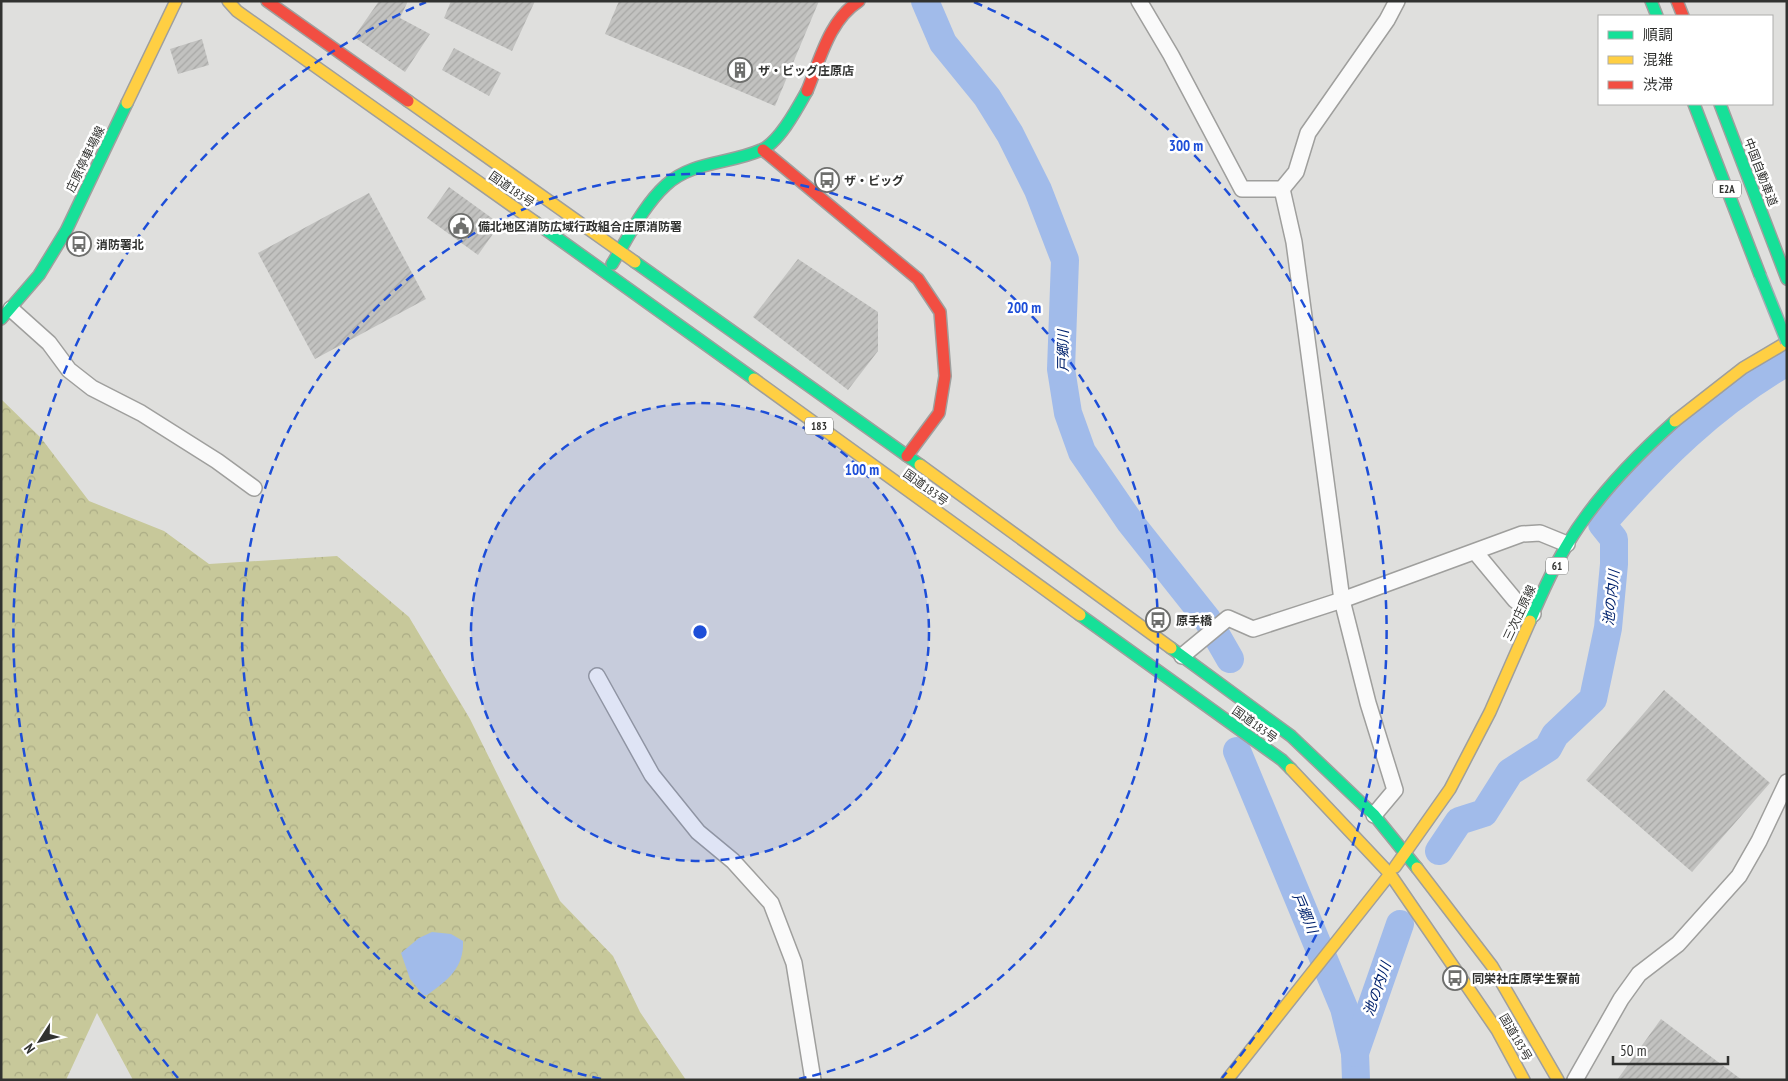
<svg xmlns="http://www.w3.org/2000/svg" width="1788" height="1081" viewBox="0 0 1788 1081" font-family="'PT Sans Narrow','Noto Sans JP',sans-serif">
<style>
.forest{fill:url(#forest-crowns)}
.water{fill:#a1bbea}
.lines{fill:none;stroke-linecap:round;stroke-linejoin:round}
.river{stroke:#a1bbea;stroke-width:28}
.building{fill:url(#building-hatch)}
.street-casing{stroke:#9f9f9d;stroke-width:18}
.fast-casing{stroke:#9f9f9d;stroke-width:14}
.slow-casing{stroke:#9f9f9d;stroke-width:14}
.jam-casing{stroke:#9f9f9d;stroke-width:14}
.street{stroke:#fafafa;stroke-width:15}
.fast{stroke:#16e098;stroke-width:11}
.slow{stroke:#ffcf43;stroke-width:11}
.jam{stroke:#f24e42;stroke-width:11}
.fast-bridge-casing{stroke:#a5aab2;stroke-width:14;stroke-linecap:butt}
.fast-bridge{stroke:#16e098;stroke-width:11}
.ring{fill:none;stroke:#1d4ed8;stroke-width:2.5;stroke-dasharray:9 6}
.labels{text-anchor:middle;dominant-baseline:central;stroke-width:5;stroke-linejoin:round;paint-order:stroke}
.shield{fill:#fff;stroke:#6f706e;stroke-width:1}
.shield-label{font-size:11px;font-weight:bold;fill:#313230}
.poi-label{font-size:12px;font-weight:bold;fill:#313230;stroke:#fff;text-anchor:start}
.street-label{font-size:12px;fill:#313230;stroke:#fff}
.water-label{font-size:14px;font-style:italic;fill:#00226d;stroke:#fff}
.centre{fill:#1d4ed8;stroke:#fff;stroke-width:2.5}
.ring-label{font-size:15px;text-anchor:middle;font-weight:bold;fill:#1d4ed8;stroke:#fff;stroke-width:5;stroke-linejoin:round;paint-order:stroke}
</style>
<defs>
<pattern id="forest-crowns" width="20" height="18" patternUnits="userSpaceOnUse" patternTransform="scale(1.25)"><rect width="20" height="18" fill="#c7c89a"/><path d="M2 6a3 3 0 1 1 6 0M12 15a3 3 0 1 1 6 0" fill="none" stroke="#abac85"/></pattern>
<pattern id="building-hatch" width="6" height="6" patternUnits="userSpaceOnUse" patternTransform="scale(1.25)"><rect width="6" height="6" fill="#c2c2c0"/><path d="M-1 1l2-2M0 6l6-6M5 7l2-2" fill="none" stroke="#a7a7a5"/></pattern>
</defs>
<rect width="100%" height="100%" fill="#dfdfdd"/>
<polygon class="forest" points="1,399 41,438 89,501 164,531 209,564 337,556 409,617 470,719 560,901 613,956 640,1012 686,1080 133,1080 97,1013 66,1080 1,1080"/>
<path class="water" d="M432 932 451 934 463 941C464 968 448 980 427 995H423L410 979 401 953 419 938Z"/>
<g class="lines">
<g class="river">
<polyline points="925,1 943,43 987,97 1010,134 1038,190 1065,260 1061,369 1068,413 1082,452 1130,522 1207,619 1230,659"/>
<polyline points="1237,751 1344,1008 1355,1053 1356,1080"/>
<path d="M1439 851 1459 821 1484 813 1510 772 1548 748 1555 735 1593 699 1608 628 1614 564V539L1602 524C1658 460 1713 405 1787 362"/>
<polyline points="1355,1053 1400,924"/>
</g>
</g>
<g class="building">
<polygon points="379,1 408,1 400,18 430,34 405,72 354,37"/>
<polygon points="451,1 535,1 512,51 444,18"/>
<polygon points="619,1 819,1 775,106 605,34"/>
<polygon points="202,39 209,65 178,74 170,49"/>
<polygon points="454,48 501,73 489,96 442,70"/>
<polygon points="449,187 500,224 478,255 427,218"/>
<polygon points="369,193 426,299 315,359 258,253"/>
<polygon points="798,259 878,312 878,351 848,390 753,317"/>
<polygon points="1664,690 1770,783 1692,872 1586,780"/>
<polygon points="1661,1019 1742,1080 1617,1080"/>
</g>
<g class="lines">
<defs>
<g id="street">
<polyline points="1139,1 1171,55 1242,189 1282,189"/>
<polyline points="1282,189 1294,242 1342,600 1368,703 1395,790 1374,815"/>
<polyline points="1282,189 1296,172 1308,133 1387,20 1397,1"/>
<polyline points="11,309 49,343 69,370 92,388 141,413 217,461 254,488"/>
<polyline points="1476,553 1515,600 1533,614"/>
<polyline points="1182,656 1228,618 1253,629 1342,600 1522,534 1540,533 1567,544"/>
<polyline points="597,676 652,775 698,832 733,861 771,903 794,963 813,1080"/>
<polyline points="1575,1080 1621,999 1639,974 1678,944 1739,876 1759,841 1787,782"/>
</g>
<g id="fast">
<polyline points="1651,1 1657,16"/>
<polyline points="1694,104 1760,275"/>
<polyline points="1720,104 1787,279"/>
<polyline points="535,222 754,379"/>
<polyline points="635,262 920,465"/>
<path d="M612 264C628 238 643 206 666 185 692 161 730 164 761 150 779 143 798 107 807 91"/>
<polyline points="1,319 39,275 66,231 127,103"/>
<polyline points="1080,615 1282,760 1291,769"/>
<path d="M1530 621C1541 595 1553 568 1567 545 1594 499 1636 456 1675 421"/>
<polyline points="1171,648 1291,736 1374,815 1417,868"/>
</g>
<g id="slow">
<polyline points="228,1 237,11 535,222"/>
<polyline points="408,101 635,262"/>
<polyline points="127,103 176,1"/>
<polyline points="754,379 1080,615"/>
<polyline points="1675,421 1743,368 1787,342"/>
<polyline points="920,465 1171,648"/>
<polyline points="1291,769 1390,874 1497,1030 1524,1080"/>
<polyline points="1395,867 1450,789 1490,712 1530,621"/>
<polyline points="1417,868 1492,966 1558,1080"/>
<polyline points="1227,1080 1390,874"/>
</g>
<g id="jam">
<polyline points="267,1 408,101"/>
<polyline points="1677,1 1683,16"/>
<path d="M807 91C820 60 829 20 859 1"/>
<polyline points="763,150 918,279 940,312 945,376 939,413 907,456"/>
</g>
</defs>
<use href="#street" class="street-casing"/>
<use href="#fast" class="fast-casing"/>
<use href="#slow" class="slow-casing"/>
<use href="#jam" class="jam-casing"/>
<use href="#street" class="street"/>
<use href="#fast" class="fast"/>
<use href="#slow" class="slow"/>
<use href="#jam" class="jam"/>
<defs>
<polyline id="fast-bridge" points="1760,275 1787,342"/>
</defs>
<use href="#fast-bridge" class="fast-bridge-casing"/>
<use href="#fast-bridge" class="fast-bridge"/>
</g>
<circle cx="700" cy="632" r="229" fill="#1d4ed8" fill-opacity=".12"/>
<g class="ring">
<circle cx="700" cy="632" r="229"/>
<path d="M601 1079A458 458 0 1 1 799 1079"/>
<path d="M178 1078A687 687 0 0 1 426 2M974 2A687 687 0 0 1 1222 1078"/>
</g>
<defs>
<symbol id="building-ring" viewBox="-11 -11 22 22"><circle r="9.5" fill="#fff" stroke="#6e6f6d" stroke-width="1.5"/><path d="M-4-6H4V6H1V3H-1V6H-4ZM-2.5-4.3h1.7v1.8h-1.7ZM.8-4.3h1.7v1.8H.8ZM-2.5-1h1.7V.8h-1.7ZM.8-1h1.7V.8H.8Z" fill="#6e6f6d"/></symbol>
<symbol id="bus-ring" viewBox="-11 -11 22 22"><circle r="9.5" fill="#fff" stroke="#6e6f6d" stroke-width="1.5"/><path d="M-5-6H5V4H4V6H2V4H-2V6H-4V4H-5ZM-3.5-4V0h7V-4ZM-3.5 1.2v1.5H-2V1.2ZM2 1.2v1.5H3.5V1.2Z" fill="#6e6f6d"/></symbol>
<symbol id="civic-ring" viewBox="-11 -11 22 22"><circle r="9.5" fill="#fff" stroke="#6e6f6d" stroke-width="1.5"/><path d="M-.6-6.5H3V-4.5H.6V-3L4-1V1h2V6H-6V1h2V-1L-.6-3ZM-1.2 2.5V6h2.4V2.5Z" fill="#6e6f6d"/></symbol>
</defs>
<g fill-rule="evenodd">
<use href="#building-ring" x="726" y="56" width="28" height="28"/>
<use href="#bus-ring" x="813" y="166" width="28" height="28"/>
<use href="#civic-ring" x="447" y="212" width="28" height="28"/>
<use href="#bus-ring" x="65" y="230" width="28" height="28"/>
<use href="#bus-ring" x="1144" y="606" width="28" height="28"/>
<use href="#bus-ring" x="1441" y="964" width="28" height="28"/>
</g>
<g class="labels">
<g class="shield">
<rect x="1713" y="180.5" width="28" height="17" rx="4"/>
<rect x="805" y="417.5" width="28" height="17" rx="4"/>
<rect x="1546" y="557.5" width="22" height="17" rx="4"/>
</g>
<g class="shield-label">
<text x="1727" y="189">E2A</text>
<text x="819" y="426">183</text>
<text x="1557" y="566">61</text>
</g>
<g class="poi-label">
<text x="758" y="70">ザ・ビッグ庄原店</text>
<text x="844" y="180">ザ・ビッグ</text>
<text x="478" y="226">備北地区消防広域行政組合庄原消防署</text>
<text x="96" y="244">消防署北</text>
<text x="1176" y="620">原手橋</text>
<text x="1472" y="978">同栄社庄原学生寮前</text>
</g>
<g class="street-label">
<text transform="translate(85 159) rotate(-64)">庄原停車場線</text>
<text transform="translate(1761 172) rotate(69)">中国自動車道</text>
<text transform="translate(512 189) rotate(35)">国道183号</text>
<text transform="translate(926 487) rotate(36)">国道183号</text>
<text transform="translate(1519 613) rotate(-65)">三次庄原線</text>
<text transform="translate(1255 724) rotate(36)">国道183号</text>
<text transform="translate(1516 1037) rotate(60)">国道183号</text>
</g>
<g class="water-label">
<text transform="translate(1063 351) rotate(-90)">戸郷川</text>
<text transform="translate(1611 598) rotate(-84)">池の内川</text>
<text transform="translate(1305 913) rotate(67)">戸郷川</text>
<text transform="translate(1377 989) rotate(-71)">池の内川</text>
</g>
</g>
<circle cx="700" cy="632" r="8" class="centre"/>
<g class="ring-label">
<text x="1186" y="151">300 m</text>
<text x="1024" y="313">200 m</text>
<text x="862" y="475">100 m</text>
</g>
<rect width="1788" height="1081" fill="none" stroke="#313230" stroke-width="5"/>
<rect x="1598" y="15" width="175" height="90" fill="#ffffff" stroke="#adadac"/>
<rect x="1608" y="31" width="25" height="8" fill="#16e098" stroke="#adadac"/>
<text x="1643" y="40" font-size="15" fill="#313230">順調</text>
<rect x="1608" y="56" width="25" height="8" fill="#ffcf43" stroke="#adadac"/>
<text x="1643" y="65" font-size="15" fill="#313230">混雑</text>
<rect x="1608" y="81" width="25" height="8" fill="#f24e42" stroke="#adadac"/>
<text x="1643" y="90" font-size="15" fill="#313230">渋滞</text>
<g transform="translate(40 1041) rotate(234)" stroke="#ffffff" stroke-width="4" paint-order="stroke">
<path d="M0-4L9 19L0 12L-9 19Z" fill="#313230"/>
<text y="-8" font-size="14" font-weight="bold" text-anchor="middle" fill="#313230">N</text>
</g>
<path d="M1613 1056v8h115v-8" fill="none" stroke="#313230" stroke-width="2.5"/>
<text x="1620" y="1056" font-size="15" fill="#313230" stroke="#ffffff" stroke-width="4" paint-order="stroke">50 m</text>
</svg>
